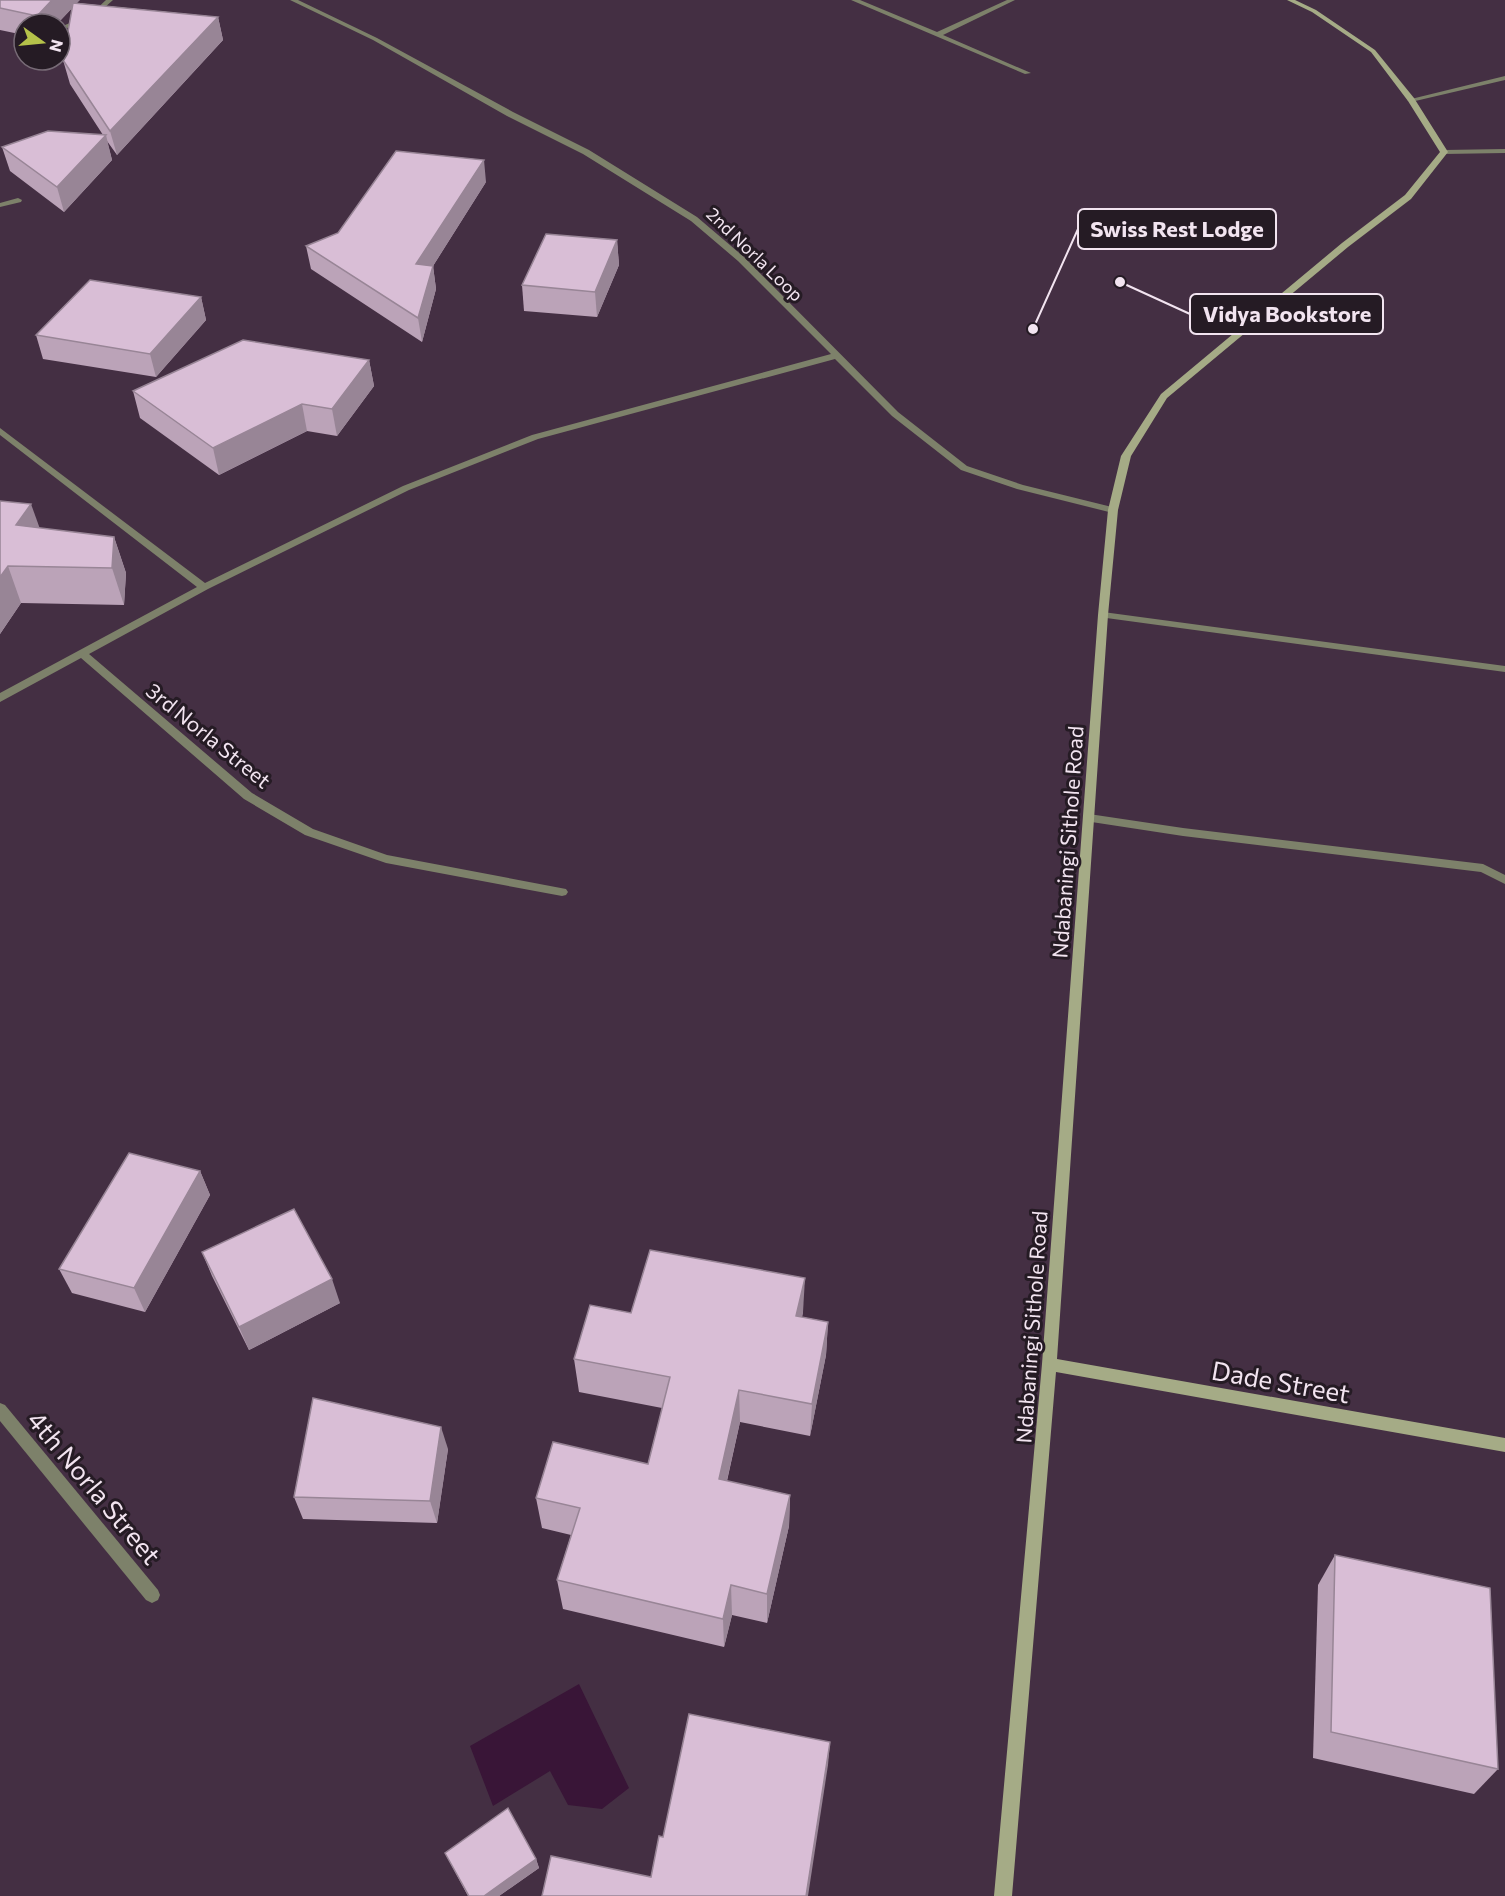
<svg xmlns="http://www.w3.org/2000/svg" width="1505" height="1896" viewBox="0 0 1505 1896" font-family="Commissioner,sans-serif">
<style>
.water{fill:#391537}
.lines{fill:none;stroke-linecap:round;stroke-linejoin:round}
.lane{fill:#7d816a;fill-rule:evenodd}
.street{fill:#7d816a;fill-rule:evenodd}
.secondary{fill:#a5ab86;fill-rule:evenodd}
.wall{fill:#bba3b8}
.shaded-wall{fill:#988596}
.building{fill:#d9bed6;stroke:#988596;stroke-width:1.5}
.labels{text-anchor:middle;dominant-baseline:central;stroke-width:6;stroke-linejoin:round;paint-order:stroke}
.far-street-label{font-size:18px;fill:#f2e4f0;stroke:#251b24}
.street-label{font-size:21px;fill:#f2e4f0;stroke:#251b24}
.near-street-label{font-size:26px;fill:#f2e4f0;stroke:#251b24}
.leader{fill:none;stroke:#f2e4f0;stroke-width:2}
.callout-dot{fill:#f2e4f0;stroke:#251b24;stroke-width:2}
.callout{fill:#251b24;stroke:#f2e4f0;stroke-width:2}
.callout-label{font-size:22px;text-anchor:middle;font-weight:bold;fill:#f2e4f0}
</style>
<rect width="100%" height="100%" fill="#442f43"/>
<polygon class="water" points="579,1684 629,1788 602,1809 568,1805 550,1771 493,1806 470,1746"/>
<g class="lines">
<g class="lane">
<polygon points="1505,76 1505,80 1411,102 1407,100"/>
<polygon points="1103,612 1505,666 1505,672 1099,617 1099,613"/>
<polygon points="1089,814 1183,828 1483,864 1505,875 1505,884 1481,872 1183,836 1085,821 1083,818"/>
</g>
<g class="street">
<polygon points="106,0 113,0 94,17 60,31 60,27 90,15"/>
<polygon points="290,0 298,0 377,38 513,112 589,150 697,217 744,257 898,412 967,466 1023,485 1116,508 1118,510 1113,513 1017,489 961,470 892,416 835,359 538,439 409,490 208,589 89,654 252,793 313,829 387,855 566,889 568,892 566,895 562,896 386,863 305,835 244,799 81,658 0,702 0,693 197,587 0,435 0,428 205,583 403,486 532,435 831,354 738,261 691,221 583,154 507,116 373,40"/>
<polygon points="851,0 860,0 937,32 1007,0 1015,0 943,35 1031,73 1025,74"/>
<polygon points="1505,149 1505,153 1444,154 1440,152 1444,150"/>
<polygon points="18,198 22,200 21,202 0,207 0,203"/>
<polygon points="0,1403 5,1405 158,1590 160,1595 158,1600 152,1603 146,1600 0,1421"/>
</g>
<polygon class="secondary" points="1287,0 1295,0 1316,10 1375,50 1414,98 1448,152 1411,199 1348,247 1167,398 1131,456 1118,510 1108,615 1057,1359 1505,1438 1505,1452 1056,1372 1012,1896 994,1896 1042,1364 1098,615 1108,510 1121,456 1161,394 1342,243 1405,195 1440,152 1408,101 1371,52 1312,12"/>
</g>
<g class="wall">
<polygon points="0,0 77,3 218,17 223,40 117,155 107,141 112,160 64,212 10,171 2,147 103,135 70,84 63,60 72,8 57,24 24,24 24,35 0,30"/>
<polygon points="486,182 433,266 436,289 422,342 311,269 306,246"/>
<polygon points="617,240 619,265 597,317 524,311 522,285"/>
<polygon points="201,297 206,320 156,377 43,359 36,335"/>
<polygon points="369,360 374,386 337,436 307,431 219,475 140,418 133,391"/>
<polygon points="0,501 39,528 114,537 126,573 124,605 21,603 0,634"/>
<polygon points="200,1171 210,1195 145,1312 72,1293 59,1269"/>
<polygon points="202,1252 340,1303 249,1350 212,1276"/>
<polygon points="803,1312 802,1317 828,1322 826,1355 810,1436 740,1422 727,1481 790,1495 789,1526 767,1623 732,1615 724,1647 563,1609 557,1580 571,1535 542,1528 536,1498 648,1464 662,1408 579,1392 574,1359 631,1313"/>
<polygon points="448,1449 437,1523 303,1519 294,1497"/>
<polygon points="1335,1555 1498,1769 1474,1794 1313,1758 1318,1585"/>
<polygon points="445,1853 536,1859 539,1868 499,1896 468,1896"/>
</g>
<g class="shaded-wall">
<polygon points="52,0 80,0 57,24 39,24 37,16"/>
<polygon points="218,17 223,40 117,155 110,131"/>
<polygon points="106,135 112,160 64,212 57,187"/>
<polygon points="484,160 486,182 433,266 436,289 422,342 418,318 416,264"/>
<polygon points="617,240 619,265 597,317 595,292"/>
<polygon points="201,297 206,320 156,377 150,354"/>
<polygon points="369,360 374,386 337,436 332,409"/>
<polygon points="302,404 307,431 219,475 213,448"/>
<polygon points="31,504 44,540 16,525"/>
<polygon points="114,537 126,573 124,605 112,568"/>
<polygon points="8,566 21,603 0,634 0,577"/>
<polygon points="200,1171 210,1195 145,1312 134,1288"/>
<polygon points="805,1278 803,1312 795,1350 796,1316"/>
<polygon points="332,1279 340,1303 249,1350 239,1327"/>
<polygon points="828,1322 826,1355 810,1436 812,1404"/>
<polygon points="739,1390 740,1422 720,1511 719,1479"/>
<polygon points="441,1427 448,1449 437,1523 430,1501"/>
<polygon points="790,1495 789,1526 767,1623 767,1594"/>
<polygon points="731,1585 732,1615 724,1647 723,1619"/>
<polygon points="830,1742 828,1765 808,1896 806,1896"/>
<polygon points="536,1859 539,1868 499,1896 484,1896"/>
</g>
<g class="building">
<polygon points="0,0 52,0 37,16 0,8"/>
<polygon points="73,3 218,17 110,131 63,60"/>
<polygon points="48,131 106,135 57,187 2,147"/>
<polygon points="396,151 484,160 416,264 433,266 418,318 306,246 338,233"/>
<polygon points="546,234 617,240 595,292 522,285"/>
<polygon points="90,280 201,297 150,354 36,335"/>
<polygon points="243,340 369,360 332,409 302,404 213,448 133,391"/>
<polygon points="0,501 31,504 16,525 114,537 112,568 8,566 0,577"/>
<polygon points="129,1153 200,1171 134,1288 59,1269"/>
<polygon points="294,1209 332,1279 239,1327 202,1252"/>
<polygon points="650,1250 805,1278 796,1316 828,1322 812,1404 739,1390 719,1479 790,1495 767,1594 731,1585 723,1619 557,1580 580,1508 536,1498 553,1442 648,1464 670,1377 574,1359 590,1305 631,1313"/>
<polygon points="313,1398 441,1427 430,1501 294,1497"/>
<polygon points="1335,1555 1490,1588 1498,1769 1331,1732"/>
<polygon points="689,1714 830,1742 806,1896 542,1896 551,1856 651,1877 659,1836 663,1837"/>
<polygon points="508,1808 536,1859 484,1896 469,1896 445,1853"/>
</g>
<g class="labels">
<g class="far-street-label">
<text transform="translate(755 254) rotate(44)">2nd Norla Loop</text>
</g>
<g class="street-label">
<text transform="translate(209 735) rotate(39)">3rd Norla Street</text>
<text transform="translate(1067 842) rotate(-86)">Ndabaningi Sithole Road</text>
<text transform="translate(1031 1327) rotate(-86)">Ndabaningi Sithole Road</text>
</g>
<g class="near-street-label">
<text transform="translate(1281 1381) rotate(10)">Dade Street</text>
<text transform="translate(95 1487) rotate(50)">4th Norla Street</text>
</g>
</g>
<path class="leader" d="M1033 329L1078 229M1120 282L1190 314"/>
<g class="callout-dot">
<circle cx="1033" cy="329" r="6"/>
<circle cx="1120" cy="282" r="6"/>
</g>
<g class="callout">
<rect x="1078" y="209" width="198" height="40" rx="6"/>
<rect x="1190" y="294" width="193" height="40" rx="6"/>
</g>
<g class="callout-label">
<text x="1177" y="237">Swiss Rest Lodge</text>
<text x="1287" y="322">Vidya Bookstore</text>
</g>
<g transform="translate(42 42) rotate(105)"><circle r="28" fill="#251b24" stroke="#776b76" stroke-width="1.5"/>
<path d="M0-4.5L10 22L0 15L-10 22Z" fill="#b5c24a"/>
<text y="-9" font-size="16" font-weight="bold" text-anchor="middle" fill="#f2e4f0">N</text>
</g>
</svg>
